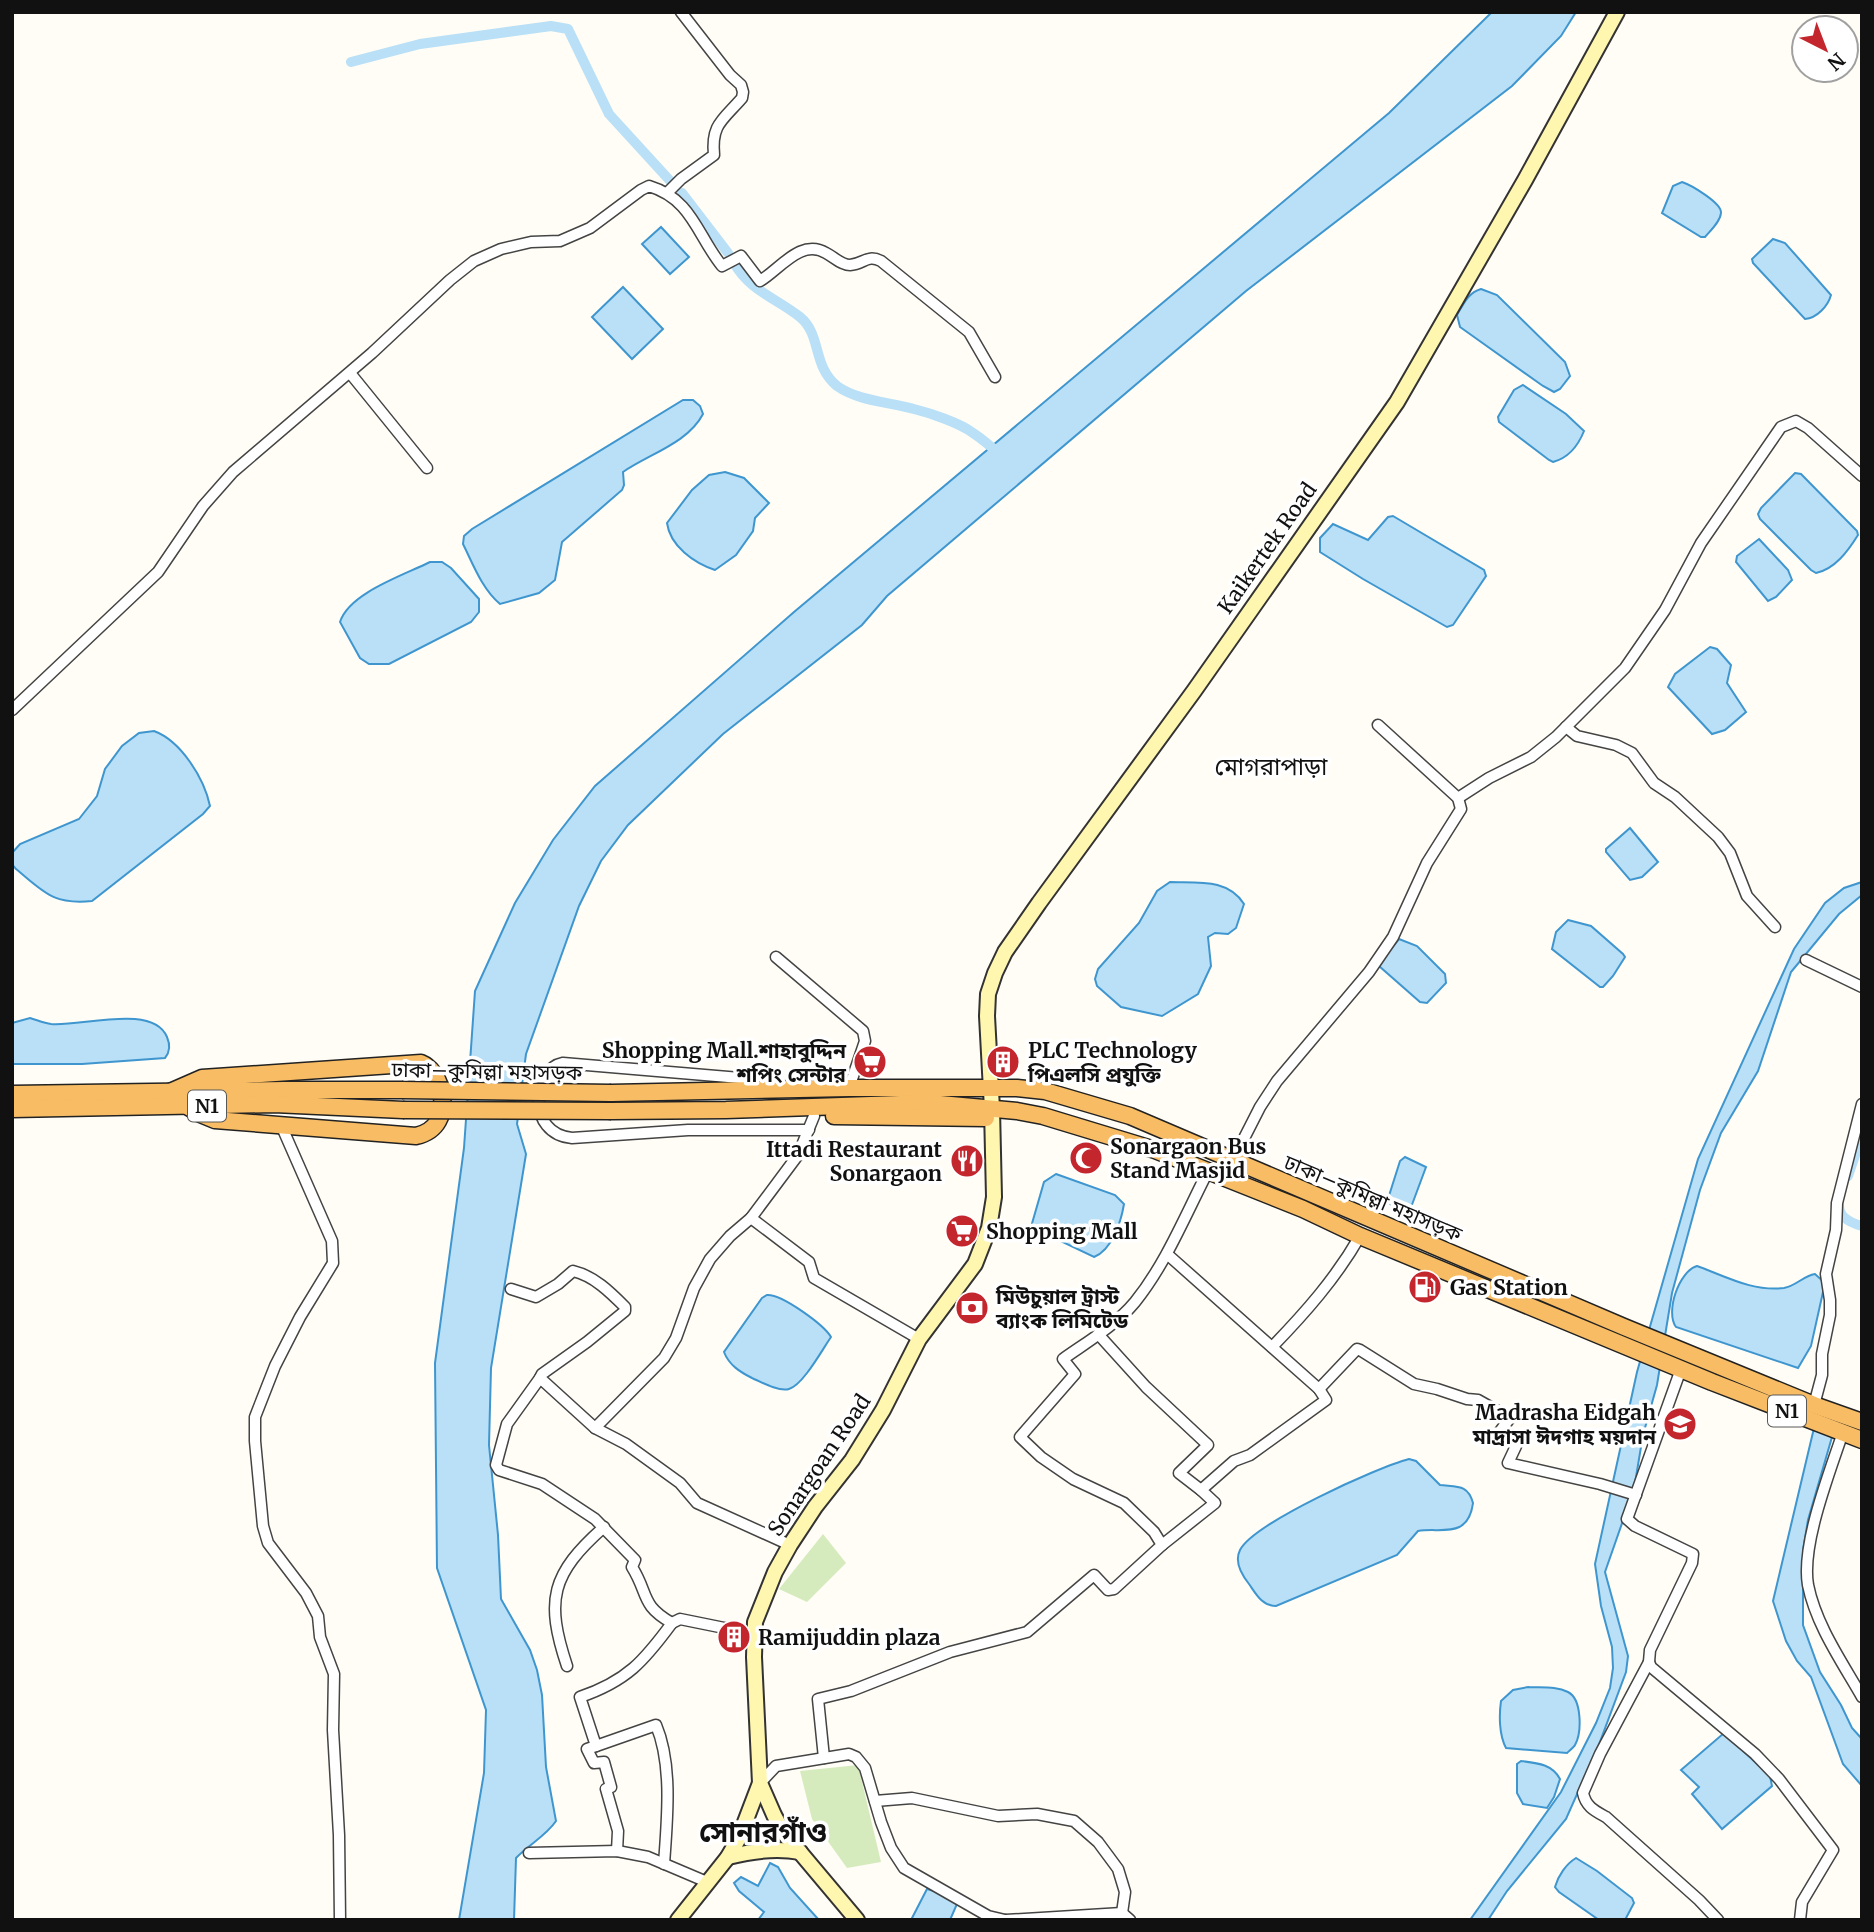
<svg xmlns="http://www.w3.org/2000/svg" width="1874" height="1932" viewBox="0 0 1874 1932" font-family="Merriweather,'Noto Sans Bengali',serif">
<style>
.green{fill:#d5ebbd}
.water{fill:#b9e0f7;stroke:#3f96cf;stroke-width:2}
.lines{fill:none;stroke-linecap:round;stroke-linejoin:round}
.canal{stroke:#b9e0f7;stroke-width:10}
.minor-casing{stroke:#444;stroke-width:13}
.secondary-casing{stroke:#333;stroke-width:18}
.trunk-casing{stroke:#222;stroke-width:19}
.minor{stroke:#fff;stroke-width:10}
.secondary{stroke:#fff6b0;stroke-width:14}
.trunk{stroke:#f7bc64;stroke-width:16}
.trunk-bridge-casing{stroke:#222;stroke-width:19;stroke-linecap:butt}
.trunk-bridge{stroke:#f7bc64;stroke-width:16}
.labels{text-anchor:middle;dominant-baseline:central;stroke-width:7;stroke-linejoin:round;paint-order:stroke}
.shield{fill:#fff;stroke:#585858;stroke-width:2}
.shield-label{font-size:19px;font-weight:bold;fill:#111}
.street-label{font-size:21px;fill:#111;stroke:#fff}
.poi-label{font-size:21px;font-weight:bold;fill:#111;stroke:#fff;text-anchor:start}
.quarter-label{font-size:24px;fill:#111;stroke:#fff}
.district-label{font-size:28px;font-weight:bold;fill:#111;stroke:#fff}
</style>
<rect width="100%" height="100%" fill="#fffdf5"/>
<g class="green">
<polygon points="823,1534 846,1563 807,1602 779,1589"/>
<polygon points="858,1765 881,1862 847,1868 812,1819 800,1771"/>
</g>
<g class="water">
<path d="M1492 12H1576L1561 36 1512 86 1246 291 887 596 862 625 723 734 628 825 601 861 579 906 526 1054 517 1124 526 1154 491 1368 489 1445 498 1535 501 1599 530 1650 537 1670 542 1695 546 1767 556 1821C546 1836 528 1845 516 1858L514 1920H459L484 1773 486 1710 437 1568 435 1363 464 1148 475 991 515 903 553 840 595 786 794 612 1389 113Z"/>
<path d="M1682 182C1691 185 1722 203 1721 213 1720 222 1711 230 1705 237H1701L1662 213 1673 186Z"/>
<polygon points="661,227 689,257 670,274 642,244"/>
<path d="M1773 239 1785 243 1831 295C1828 306 1817 318 1805 319L1753 263 1752 259Z"/>
<polygon points="623,287 663,329 632,359 592,317"/>
<path d="M1481 289 1497 295 1565 362 1570 376 1560 389 1554 392 1543 386 1460 327 1457 315C1464 303 1468 293 1481 289Z"/>
<path d="M1523 385 1566 414 1584 431C1578 446 1568 458 1553 462L1549 460 1499 422 1498 417 1514 390Z"/>
<path d="M683 400H693L700 406 703 414C688 443 649 454 623 472L624 485 622 490 562 542 555 580 539 593 500 604C482 589 473 564 463 544L464 536 472 529Z"/>
<path d="M725 472 744 478 769 503 755 518 753 531 736 555 715 570C694 563 670 546 667 523L692 490 709 475Z"/>
<path d="M1795 473 1801 474 1857 531 1858 535C1848 551 1835 569 1816 573L1811 570 1760 519 1758 514 1761 508Z"/>
<polygon points="1393,516 1484,570 1486,576 1453,625 1447,627 1363,579 1320,552 1320,538 1333,524 1368,540 1388,517"/>
<polygon points="1759,539 1788,570 1792,580 1776,597 1768,601 1736,562 1737,556"/>
<path d="M430 562H442L451 568 479 599V612L471 622 389 664H369L360 658 340 622C349 593 404 575 430 562Z"/>
<polygon points="1710,647 1717,649 1731,665 1727,683 1746,712 1725,730 1712,734 1668,687 1675,674"/>
<path d="M154 731C181 741 204 778 210 806L203 814 92 901C53 905 44 892 16 869L12 864V853L20 844 79 819 97 796 105 769 122 746 139 733Z"/>
<polygon points="1630,828 1658,862 1642,877 1630,880 1606,852 1606,849"/>
<path d="M1170 882C1197 883 1228 878 1244 904L1236 928 1228 934 1215 933 1208 937 1211 966 1198 994 1162 1016 1121 1007 1097 986 1095 979 1098 969 1139 923 1157 891Z"/>
<polygon points="1862,882 1862,895 1839,914 1791,972 1758,1071 1721,1133 1700,1190 1672,1293 1657,1385 1643,1435 1634,1489 1605,1572 1628,1656 1626,1672 1598,1747 1566,1819 1507,1891 1488,1920 1470,1920 1561,1792 1596,1723 1610,1688 1613,1668 1612,1647 1601,1606 1595,1564 1637,1372 1698,1159 1794,949 1825,903 1844,888"/>
<polygon points="1568,920 1591,926 1623,954 1625,957 1613,976 1603,987 1600,987 1552,949 1556,932"/>
<polygon points="1399,939 1417,946 1445,974 1446,983 1427,1003 1420,1002 1379,966 1379,963"/>
<path d="M30 1018C37 1020 44 1023 51 1024 80 1027 153 1003 167 1037 170 1044 170 1052 165 1058L82 1064H12V1023Z"/>
<polygon points="1405,1157 1426,1167 1410,1210 1406,1213 1387,1202 1400,1161"/>
<path d="M1056 1174 1115 1195 1124 1204C1121 1222 1112 1250 1094 1257L1031 1227 1044 1182Z"/>
<path d="M1697 1266C1725 1276 1753 1292 1784 1288 1796 1286 1803 1276 1815 1274L1825 1283 1811 1346 1798 1368 1676 1327C1665 1312 1679 1271 1697 1266Z"/>
<path d="M767 1295C782 1294 824 1325 831 1337 822 1350 803 1385 789 1389 779 1392 761 1382 752 1378 740 1372 729 1365 724 1352L762 1298Z"/>
<polygon points="1814,1428 1832,1437 1808,1520 1803,1550 1803,1625 1820,1672 1841,1705 1852,1728 1862,1739 1862,1786 1843,1764 1811,1677 1797,1661 1786,1641 1773,1601"/>
<path d="M1409 1459 1416 1461 1440 1485C1457 1487 1468 1484 1473 1503 1468 1540 1440 1527 1418 1531L1397 1555 1276 1606C1262 1606 1256 1594 1249 1584 1241 1574 1234 1562 1240 1550 1254 1523 1378 1467 1409 1459Z"/>
<path d="M1528 1687C1541 1688 1556 1686 1568 1692 1582 1699 1582 1732 1575 1745 1574 1747 1569 1751 1567 1753L1506 1748C1499 1735 1499 1715 1501 1701L1513 1690Z"/>
<polygon points="1724,1733 1770,1776 1772,1786 1722,1829 1692,1794 1699,1787 1681,1770"/>
<path d="M1521 1761C1537 1763 1552 1764 1560 1779L1554 1797 1547 1808 1523 1804 1517 1793V1764Z"/>
<path d="M1576 1858 1597 1871 1632 1898 1634 1903 1625 1920H1599L1559 1892 1555 1887C1558 1876 1566 1864 1576 1858Z"/>
<polygon points="770,1863 778,1867 790,1888 819,1920 758,1920 764,1912 739,1891 734,1883 741,1877 758,1886"/>
<polygon points="927,1889 934,1891 957,1904 950,1920 911,1920"/>
</g>
<g class="lines">
<g class="canal">
<polyline points="351,62 420,44 551,26 568,29 609,114 673,184"/>
<polyline points="682,193 728,253"/>
<path d="M734 263C750 291 776 298 800 317 822 335 812 366 837 386 858 401 889 402 914 409 930 413 960 423 973 433 984 440 993 449 1003 456"/>
<polyline points="1848,1176 1862,1135"/>
<path d="M1839 1201C1837 1216 1848 1222 1862 1226"/>
</g>
<defs>
<g id="minor">
<path d="M667 193 681 179 714 155C711 124 723 120 742 98L743 92 741 85 730 75 681 12"/>
<polyline points="350,373 427,468"/>
<path d="M12 710 158 572 203 506 233 472 372 353 450 280 474 261 501 249 531 242 560 241 590 228 641 190 649 186C692 199 697 235 722 266L741 256 760 281C780 269 801 238 826 253 834 257 841 265 850 265 864 264 867 254 881 261L969 332 995 377"/>
<polyline points="1566,727 1577,736 1616,745 1632,753 1654,783 1675,797 1718,837 1730,853 1747,896 1775,927"/>
<polyline points="1458,798 1489,778 1531,757 1556,737 1625,668 1665,610 1701,543 1781,427 1796,421 1808,428 1862,476"/>
<polyline points="776,957 863,1031 865,1041 849,1088"/>
<polyline points="1806,960 1862,987"/>
<path d="M757 1089 740 1078 563 1063C532 1069 526 1134 572 1138L688 1130H809"/>
<polyline points="281,1125 332,1241 333,1263 300,1317 275,1366 255,1417 255,1441 263,1526 268,1543 306,1593 318,1616 320,1637 334,1674 333,1730 339,1835 340,1920"/>
<polyline points="1233,1160 1260,1107 1277,1081 1369,972 1393,937 1427,863 1461,809 1458,798 1378,725"/>
<polyline points="751,1218 809,1262 814,1278 919,1339"/>
<path d="M511 1289 536 1297 558 1284 573 1271C594 1276 610 1292 625 1307V1311L587 1342 542 1374 540 1378 595 1428 626 1444 680 1483 697 1503 790 1545"/>
<polyline points="1098,1334 1146,1387 1208,1445 1179,1473 1201,1490"/>
<path d="M1272 1347C1305 1313 1336 1278 1360 1236"/>
<polyline points="1681,1369 1627,1519 1635,1526 1693,1554 1692,1563 1650,1650 1649,1662 1651,1667 1755,1754 1779,1779 1833,1850 1802,1902 1800,1920"/>
<path d="M540 1378 507 1424 496 1465 499 1470 542 1484 595 1519 635 1560 632 1567C649 1594 640 1605 672 1623 644 1661 627 1681 580 1697L596 1746 587 1749 594 1763 604 1762 611 1787 606 1789 618 1831 617 1851"/>
<polyline points="1319,1389 1357,1349 1360,1350 1414,1384 1437,1389 1467,1399 1478,1400 1510,1418 1498,1434 1512,1441 1516,1446 1508,1463 1600,1484 1636,1495"/>
<polyline points="1814,1405 1822,1375 1822,1354 1830,1315 1830,1300 1826,1274 1836,1230 1837,1203 1862,1104"/>
<polyline points="595,1428 664,1358 676,1338 694,1288 710,1259 730,1236 751,1218 798,1155 814,1116"/>
<path d="M1843 1432C1830 1472 1801 1544 1808 1585 1816 1625 1842 1662 1862 1697"/>
<polyline points="1162,1545 1215,1503 1201,1490 1234,1461 1250,1455 1326,1400 1319,1389 1167,1254"/>
<polyline points="672,1623 680,1619 754,1634"/>
<path d="M1649 1662 1600 1754 1583 1793C1586 1807 1595 1811 1606 1817L1699 1900 1718 1920"/>
<path d="M567 1666C545 1600 551 1574 604 1527"/>
<path d="M596 1746 656 1725C673 1765 667 1821 664 1864"/>
<path d="M824 1758 818 1699 851 1691 950 1652 1027 1632 1094 1575 1108 1590 1114 1589 1162 1545 1154 1532 1124 1503 1073 1479 1041 1457 1020 1437 1075 1374 1063 1359C1087 1342 1116 1325 1135 1302 1164 1266 1183 1221 1204 1179"/>
<polyline points="760,1783 776,1766 849,1754 856,1757 865,1768 881,1822 891,1848 904,1868 988,1916 1005,1920"/>
<polyline points="875,1801 912,1798 998,1816 1037,1814 1074,1821 1098,1842 1118,1869 1125,1892 1122,1913"/>
<polyline points="529,1853 617,1851 648,1857 707,1882"/>
<polyline points="1006,1920 1122,1913 1130,1920"/>
</g>
<g id="secondary">
<path d="M728 1857C751 1851 777 1848 800 1852"/>
<polyline points="678,1920 728,1857 739,1838 760,1783"/>
<polyline points="857,1920 783,1832 774,1815 760,1783 754,1657 755,1622 775,1572 790,1545 815,1507 852,1460 883,1410 919,1339 975,1264 989,1228 994,1197 992,1109 987,1016 988,994 995,973 1005,952 1039,903 1194,691 1397,402 1525,180 1617,12"/>
</g>
<g id="trunk">
<path d="M170 1092 202 1078 421 1063C440 1071 448 1103 438 1121 433 1130 425 1134 416 1136L215 1120 198 1113 187 1106"/>
<polyline points="611,1093 849,1088 1017,1088 1045,1091 1130,1116 1624,1327 1814,1405 1862,1422"/>
<polyline points="12,1094 284,1090 402,1090"/>
<polyline points="12,1109 274,1104 403,1110"/>
<polyline points="611,1111 726,1110 929,1103 1017,1111 1043,1116 1155,1150 1303,1209 1360,1236 1712,1382 1862,1440"/>
<polyline points="834,1116 986,1118"/>
</g>
</defs>
<use href="#minor" class="minor-casing"/>
<use href="#secondary" class="secondary-casing"/>
<use href="#trunk" class="trunk-casing"/>
<use href="#minor" class="minor"/>
<use href="#secondary" class="secondary"/>
<use href="#trunk" class="trunk"/>
<defs>
<g id="trunk-bridge">
<polyline points="402,1090 611,1093"/>
<polyline points="403,1110 611,1111"/>
</g>
</defs>
<use href="#trunk-bridge" class="trunk-bridge-casing"/>
<use href="#trunk-bridge" class="trunk-bridge"/>
</g>
<defs>
<symbol id="supermarket-disc" viewBox="-11 -11 22 22"><circle r="9.5" fill="#c4262e" stroke="#fff"/><path d="M-6-5.5h2.5l.6 2H6L4.5 2H-2.5L-4.4-4H-6ZM-1.5 3.2a1.3 1.3 0 1 0 .1 0ZM3 3.2a1.3 1.3 0 1 0 .1 0Z" fill="#fff"/></symbol>
<symbol id="building-disc" viewBox="-11 -11 22 22"><circle r="9.5" fill="#c4262e" stroke="#fff"/><path d="M-4-6H4V6H1V3H-1V6H-4ZM-2.5-4.3h1.7v1.8h-1.7ZM.8-4.3h1.7v1.8H.8ZM-2.5-1h1.7V.8h-1.7ZM.8-1h1.7V.8H.8Z" fill="#fff"/></symbol>
<symbol id="mosque-disc" viewBox="-11 -11 22 22"><circle r="9.5" fill="#c4262e" stroke="#fff"/><path d="M3.5-4.9A6 6 0 1 0 3.5 4.9A5 5 0 1 1 3.5-4.9Z" fill="#fff"/></symbol>
<symbol id="restaurant-disc" viewBox="-11 -11 22 22"><circle r="9.5" fill="#c4262e" stroke="#fff"/><path d="M-5-6h1v4h1v-4h1v4h1v-4h1v5L-1.5 .5V6h-2V.5L-5-1ZM5-6V6H3V1.5H1.5Q1.5-4 5-6Z" fill="#fff"/></symbol>
<symbol id="fuel-disc" viewBox="-11 -11 22 22"><circle r="9.5" fill="#c4262e" stroke="#fff"/><path d="M-5.5-6h7V0h2V4h1.3V-2.5L3-4.5l.8-.8L6-3V5H2.5V1h-1V6h-7ZM-4.2-4.7v3.2H.2V-4.7Z" fill="#fff"/></symbol>
<symbol id="bank-disc" viewBox="-11 -11 22 22"><circle r="9.5" fill="#c4262e" stroke="#fff"/><path d="M-6-4H6V4H-6ZM0-2.3a2.3 2.3 0 1 0 0 4.6a2.3 2.3 0 1 0 0-4.6Z" fill="#fff"/></symbol>
<symbol id="school-disc" viewBox="-11 -11 22 22"><circle r="9.5" fill="#c4262e" stroke="#fff"/><path d="M0-5L7-2L0 1L-7-2ZM-4 1L0 2.5L4 1V4Q0 6-4 4Z" fill="#fff"/></symbol>
</defs>
<g fill-rule="evenodd">
<use href="#supermarket-disc" x="851" y="1043" width="38" height="38"/>
<use href="#building-disc" x="984" y="1043" width="38" height="38"/>
<use href="#mosque-disc" x="1067" y="1139" width="38" height="38"/>
<use href="#restaurant-disc" x="948" y="1142" width="38" height="38"/>
<use href="#supermarket-disc" x="943" y="1212" width="38" height="38"/>
<use href="#fuel-disc" x="1406" y="1268" width="38" height="38"/>
<use href="#bank-disc" x="953" y="1289" width="38" height="38"/>
<use href="#school-disc" x="1661" y="1405" width="38" height="38"/>
<use href="#building-disc" x="715" y="1618" width="38" height="38"/>
</g>
<g class="labels">
<g class="shield">
<rect x="188" y="1090.5" width="38" height="31" rx="5"/>
<rect x="1768" y="1395.5" width="38" height="31" rx="5"/>
</g>
<g class="shield-label">
<text x="207" y="1106">N1</text>
<text x="1787" y="1411">N1</text>
</g>
<g class="street-label">
<text transform="translate(1267 548) rotate(-55)">Kaikertek Road</text>
<text transform="translate(487 1071) rotate(1)">ঢাকা–কুমিল্লা মহাসড়ক</text>
<text transform="translate(1373 1198) rotate(23)">ঢাকা–কুমিল্লা মহাসড়ক</text>
<text transform="translate(819 1465) rotate(-56)">Sonargoan Road</text>
</g>
<g class="poi-label">
<text x="846" y="1050" text-anchor="end">Shopping Mall.শাহাবুদ্দিন<tspan x="846" dy="24">শপিং সেন্টার</tspan></text>
<text x="1028" y="1050">PLC Technology<tspan x="1028" dy="24">পিএলসি প্রযুক্তি</tspan></text>
<text x="1110" y="1146">Sonargaon Bus<tspan x="1110" dy="24">Stand Masjid</tspan></text>
<text x="942" y="1149" text-anchor="end">Ittadi Restaurant<tspan x="942" dy="24">Sonargaon</tspan></text>
<text x="986" y="1231">Shopping Mall</text>
<text x="1450" y="1287">Gas Station</text>
<text x="996" y="1296">মিউচুয়াল ট্রাস্ট<tspan x="996" dy="24">ব্যাংক লিমিটেড</tspan></text>
<text x="1656" y="1412" text-anchor="end">Madrasha Eidgah<tspan x="1656" dy="24">মাদ্রাসা ঈদগাহ ময়দান</tspan></text>
<text x="758" y="1637">Ramijuddin plaza</text>
</g>
<g class="quarter-label">
<text x="1271" y="766">মোগরাপাড়া</text>
</g>
<g class="district-label">
<text x="763" y="1832">সোনারগাঁও</text>
</g>
</g>
<rect width="1874" height="1932" fill="none" stroke="#111111" stroke-width="28"/>
<g transform="translate(1825 49) rotate(138)"><circle r="33" fill="#ffffff" stroke="#a0a0a0" stroke-width="2"/>
<path d="M0-5L12 26L0 18L-12 26Z" fill="#c4262e"/>
<text y="-10" font-size="19" font-weight="bold" text-anchor="middle" fill="#111111">N</text>
</g>
</svg>
